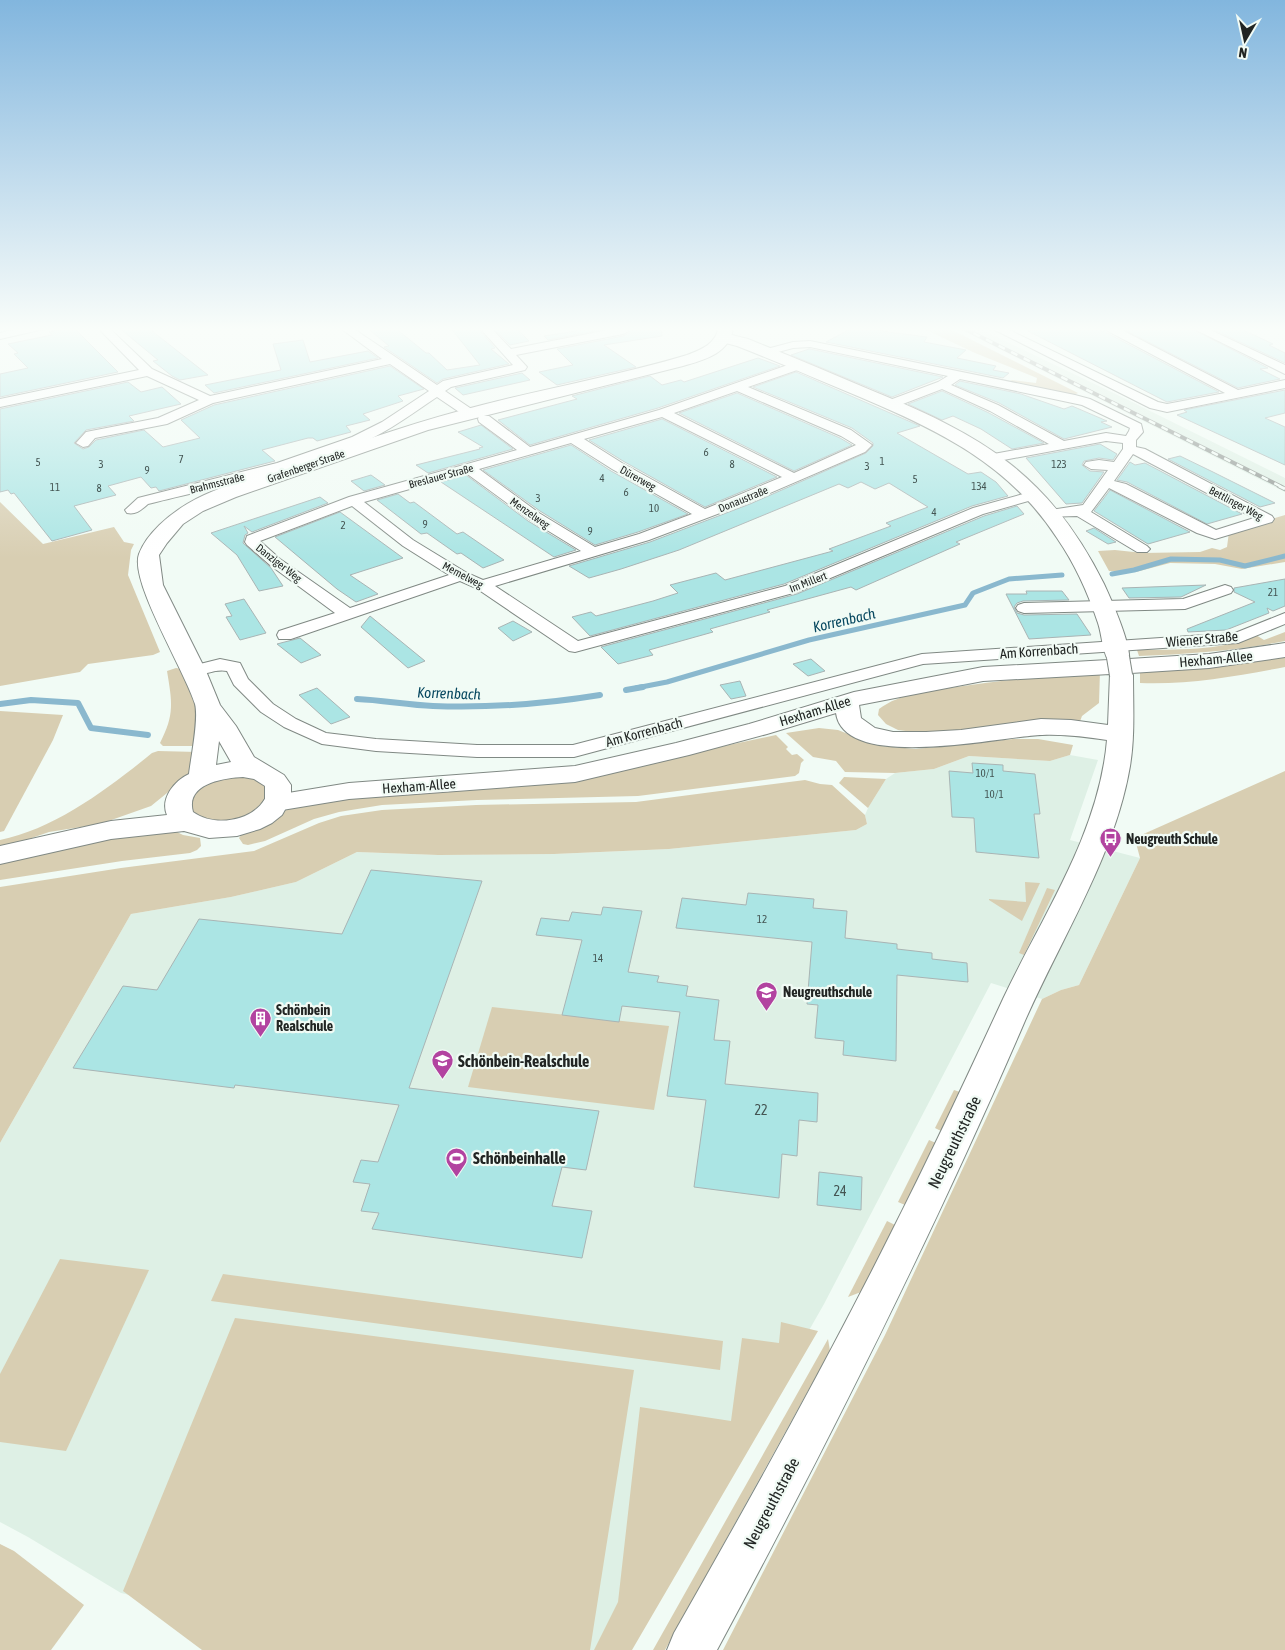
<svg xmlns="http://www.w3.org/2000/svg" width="1285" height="1650" viewBox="0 0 1285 1650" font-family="'Asap Condensed',sans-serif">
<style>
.built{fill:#def0e5}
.green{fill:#d8ceb2}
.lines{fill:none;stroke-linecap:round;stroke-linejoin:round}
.stream-far1{stroke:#8ab8ce;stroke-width:5}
.stream{stroke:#8ab8ce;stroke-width:6}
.building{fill:#abe5e4;stroke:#a9b4b4}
.street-casing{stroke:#808984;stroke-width:2}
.secondary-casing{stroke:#808984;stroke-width:2}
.primary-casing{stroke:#808984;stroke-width:2}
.street{fill:#fff;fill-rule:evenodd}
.secondary{fill:#fff;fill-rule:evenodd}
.primary{fill:#fff;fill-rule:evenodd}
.rail-far1-casing{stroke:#8d9490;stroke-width:4}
.rail-casing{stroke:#8d9490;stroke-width:4.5}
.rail-far1{stroke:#f1fbf5;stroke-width:2.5;stroke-dasharray:7;stroke-linecap:butt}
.rail{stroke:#f1fbf5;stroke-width:3;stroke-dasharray:9;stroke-linecap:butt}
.secondary-bridge-casing{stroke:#808984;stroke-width:24;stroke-linecap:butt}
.secondary-bridge{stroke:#fff;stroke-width:22}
.labels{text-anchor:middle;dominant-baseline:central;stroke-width:4.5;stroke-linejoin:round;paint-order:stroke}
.number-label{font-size:11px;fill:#445553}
.far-street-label{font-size:11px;fill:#212523;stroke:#f1fbf5}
.street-label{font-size:14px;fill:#212523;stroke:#f1fbf5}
.poi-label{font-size:14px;font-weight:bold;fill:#212523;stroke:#f1fbf5;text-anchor:start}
.near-number-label{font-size:14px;fill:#445553}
.water-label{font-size:15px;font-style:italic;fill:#06475f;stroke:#f1fbf5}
.near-poi-label{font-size:16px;font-weight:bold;fill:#212523;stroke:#f1fbf5;text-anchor:start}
.near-street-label{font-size:16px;fill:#212523;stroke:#f1fbf5}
</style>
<rect width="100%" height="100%" fill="#f1fbf5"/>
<g class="built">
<polygon points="955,327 976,327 1128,400 1285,478 1285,492"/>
<polygon points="1070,755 1098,760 1070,840 1140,858 1079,985 1061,990 1042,999 991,983 824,1304 627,1650 370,1650 121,1593 28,1537 0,1522 0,1143 131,914 231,897 296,882 357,852 438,855 554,854 669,849 856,830 867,824 865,815 868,808 886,779 895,773 934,769 969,756 1050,761"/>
</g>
<g class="green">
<polygon points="920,327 946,327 1078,393 1074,395 1008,382 1012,380 1036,383 1037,378 975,353"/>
<polygon points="0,502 43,544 114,527 124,542 134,544 131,550 128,575 160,652 153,655 88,664 80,672 0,686"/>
<polygon points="1285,515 1285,562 1242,569 1215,564 1170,563 1136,572 1109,571 1098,551 1115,550 1143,553 1200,552 1212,548 1220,550 1227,547 1229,532"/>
<path d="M1285 632V641C1236 651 1189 654 1139 656L1137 650C1176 649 1220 652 1256 635L1264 640Z"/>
<path d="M1285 657V667C1237 676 1188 685 1140 683V672L1214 667Z"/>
<path d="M176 668 181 669 196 708 199 746H163L160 743C175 714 172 702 167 671Z"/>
<path d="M1100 671 1099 703 1082 716 1079 724 946 733H921L898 730 886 724 878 715 879 709C900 693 930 691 956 687 1004 680 1052 675 1100 671Z"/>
<polygon points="0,711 63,715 53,740 4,831 0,832"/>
<polygon points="819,728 838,730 868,742 881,746 916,749 1013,739 1038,739 1073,745 1070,755 1050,761 969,756 934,769 895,773 845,772 836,761 813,757 786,733"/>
<polygon points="776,735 788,747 786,749 792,755 797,754 804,760 801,763 799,773 795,776 638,796 477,800 382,805 339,812 314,819 265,841 248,845 243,844 239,838 242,834 292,807 328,801 381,794 480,789 580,780 710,749"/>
<path d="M158 751 198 752 194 769 188 776 151 806 100 824 49 832 0 849V840C55 829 109 788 152 753Z"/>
<polygon points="1285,771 1285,1650 723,1650 885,1335 1042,999 1061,990 1079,985 1140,858 1136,843 1139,836"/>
<polygon points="230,776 253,777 267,787 267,802 240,820 204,821 190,811 191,796 206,783"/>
<polygon points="844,777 886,779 868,808 839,783"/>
<polygon points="805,780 820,784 832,785 865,815 867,824 856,830 669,849 554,854 438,855 357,852 296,882 231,897 131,914 0,1143 0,887 121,868 254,851 319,823 341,816 382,810 476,805 636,802"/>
<polygon points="177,832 183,835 200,838 201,846 197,850 190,853 122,861 0,880 0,864 99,840"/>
<polygon points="1025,882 1040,883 1022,921 989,900 989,899 1026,902"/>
<polygon points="1047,888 1055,890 1024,955 1019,953"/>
<polygon points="492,1007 669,1026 654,1110 468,1087"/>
<polygon points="954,1090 960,1092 941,1131 935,1128"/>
<polygon points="929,1140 936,1143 905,1205 898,1202"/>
<polygon points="887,1221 895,1225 861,1292 848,1297"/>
<polygon points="60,1259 149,1270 66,1451 0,1442 0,1374"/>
<polygon points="223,1274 723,1341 720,1370 211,1301"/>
<polygon points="235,1318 634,1370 590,1650 202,1650 123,1591"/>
<polygon points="781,1322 818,1331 632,1650 594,1650 618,1602 640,1407 731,1421 742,1338 779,1343"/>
<polygon points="828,1339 830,1351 665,1650 653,1650"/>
<polygon points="0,1544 14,1551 84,1605 51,1650 0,1650"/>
</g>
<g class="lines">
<g class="stream-far1">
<polyline points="1112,574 1134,570 1171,559 1220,560 1245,566 1285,556"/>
<polyline points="636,688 667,682 809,640 965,605 973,593 1009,579 1062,575"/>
</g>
<g class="stream">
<polyline points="626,690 643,687"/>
<path d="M357 699C382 700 408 705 433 706 489 708 545 704 600 695"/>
<polyline points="0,704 31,700 78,703 91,728 148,735"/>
</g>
</g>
<g class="building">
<polygon points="73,327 118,372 0,397 0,374 28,368 14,354 18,353 8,344 52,335 49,332"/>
<polygon points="118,327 147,327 208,375 180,380 172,376 153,361 158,360"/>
<polygon points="366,327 394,327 426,353 429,353 447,370 480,365 450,327 463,327 466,329 477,327 495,348 491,349 509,364 443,379 437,383 384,347 389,346"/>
<polygon points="492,327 515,327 529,341 510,345"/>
<polygon points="571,327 610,327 610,328 548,340 544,336 576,331"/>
<polygon points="627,327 661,327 662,336 604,345 636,367 557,385 539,372 573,365 557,349 623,336 631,332"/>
<polygon points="854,327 863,329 867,327 888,332 927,337 924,342 966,350 957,358 996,366 993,370 1009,373 1003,378 826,342"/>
<polygon points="1057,327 1091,327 1105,332 1219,392 1167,402 1028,331"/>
<polygon points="1135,327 1188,327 1268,368 1260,369 1280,379 1238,388 1123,329"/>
<polygon points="1208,327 1237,327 1273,344 1269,345 1285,353 1285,363"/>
<polygon points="303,340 310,362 368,351 378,358 214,393 205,385 281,370 273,344"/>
<polygon points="809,349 810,349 943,377 892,397 791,355"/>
<polygon points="758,358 780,366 658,408 530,445 498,420 577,399 572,396 650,376 662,385 681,380 684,382"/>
<polygon points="390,366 424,389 398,396 403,401 363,414 370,420 346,426 351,432 317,441 313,438 308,438 262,450 275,461 159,491 156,487 151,488 141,477 108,486 116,495 74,506 92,530 52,541 14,493 11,494 8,490 0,492 0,409 128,382 141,392 162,387 181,404 129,416 134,421 86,430 74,443 83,449 89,447 96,440 144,430 163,447 200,438 181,420 214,405"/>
<polygon points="796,372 920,426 897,433 968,474 981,472 996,482 1008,496 972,506 784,584 590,636 572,617 591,612 596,616 653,601 678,593 670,585 716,573 725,580 833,551 829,549 891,526 886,523 928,507 889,483 875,489 861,482 848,488 839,484 679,550 621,569 589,578 569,566 650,542 750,504 866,453 873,446 873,443 852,428 753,387"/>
<polygon points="522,373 530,380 463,395 455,388"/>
<polygon points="960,381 1021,394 1064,409 1072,406 1107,421 1101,422 1112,427 1064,439 999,403 955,385"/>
<polygon points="1285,390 1285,413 1265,418 1285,427 1285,465 1177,415 1187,412 1184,410"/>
<polygon points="942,391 989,413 1044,443 1012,449 981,429 953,416 942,420 908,404"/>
<polygon points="737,393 840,438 852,445 794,471 679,413"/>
<polygon points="662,419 777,477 705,507 623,461 589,440"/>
<polygon points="481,425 513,449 428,473 416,465 480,449 479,448 483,447 458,432"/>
<polygon points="1100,444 1117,454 1113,460 1099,458 1084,461 1082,465 1090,471 1104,472 1082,503 1066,504 1026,458"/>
<polygon points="571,445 611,471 688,514 638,532 595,545 540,511 483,470"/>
<polygon points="1180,456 1213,472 1275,503 1260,507 1168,459"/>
<polygon points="1130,462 1135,465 1145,463 1242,514 1207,524 1127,482 1117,480"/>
<polygon points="371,475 385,485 364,491 351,481"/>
<polygon points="466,475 528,521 576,550 554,557 441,482"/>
<polygon points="1110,490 1190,532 1148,544 1094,511"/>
<polygon points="398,494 410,503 414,502 457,534 463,532 504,560 483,568 461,553 457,554 427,533 421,534 377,500"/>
<polygon points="320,497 328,503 252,532 244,526 248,533 245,535 243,543 271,568 283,586 259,591 237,555 211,533"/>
<polygon points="1017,506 1024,514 956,542 960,544 856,590 851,587 767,610 770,612 710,629 713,632 649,650 653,655 618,664 601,647 797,594 984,516"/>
<polygon points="340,512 403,558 350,575 378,594 356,602 337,589 275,537"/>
<polygon points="1094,528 1116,542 1108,544 1086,531"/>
<polygon points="1285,579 1285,606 1273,611 1267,608 1269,613 1226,630 1188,632 1187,629 1255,602 1234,592 1234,588"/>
<polygon points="1206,585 1181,597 1129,598 1122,588"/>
<polygon points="1026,591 1062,591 1069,600 1023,601 1017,603 1014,607 1017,613 1024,615 1077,614 1091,635 1029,639 1006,594 1027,594"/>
<polygon points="244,599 266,633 240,640 226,617 232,616 225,604"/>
<polygon points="370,616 425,661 408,668 361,627"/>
<polygon points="513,621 532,632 513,641 498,628"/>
<polygon points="300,638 321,655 301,663 277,644"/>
<polygon points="811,659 825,671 808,676 793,664"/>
<polygon points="740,681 746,696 731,699 720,685"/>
<polygon points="317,688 325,695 350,717 331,724 299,695"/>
<polygon points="972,763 1003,765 1003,771 1035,774 1040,814 1034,814 1039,858 976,852 974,818 952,817 949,771 973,773"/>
<polygon points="371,870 482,881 409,1088 599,1111 586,1170 562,1167 552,1206 592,1211 582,1258 372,1229 379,1213 361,1211 370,1184 353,1182 361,1160 378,1162 399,1105 235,1085 234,1088 73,1068 123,986 157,990 199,919 342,934"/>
<polygon points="748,893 814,899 813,908 847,911 845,938 897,944 897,949 932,953 932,959 967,963 968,982 897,975 896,1061 843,1055 844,1041 815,1038 818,1005 807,1004 812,942 676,928 682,898 746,905"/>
<polygon points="603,907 642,911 628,972 659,976 657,982 688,986 686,996 719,1000 714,1040 730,1041 725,1084 818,1093 817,1122 799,1120 797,1156 782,1154 779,1198 694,1187 706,1100 667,1096 680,1012 622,1006 619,1022 562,1015 582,940 536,935 541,918 569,921 572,912 601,915"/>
<polygon points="819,1172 862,1177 861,1210 817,1205"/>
</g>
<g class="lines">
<defs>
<g id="street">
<polygon points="26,327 46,327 44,329 0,339 0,333"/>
<path d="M97 327H108L152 369 210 396 382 359 339 327H351L437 385 443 381 513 365 479 327H490L511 349 613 329 612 327H624L629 331 623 334 516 355 527 367 525 370 451 387 445 391 473 410 475 413 473 416H465L437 397C413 413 389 431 362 443 294 472 219 486 148 504 141 510 136 515 127 513L125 510 138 498 277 463 352 437 382 422 429 391 390 364 213 403 167 424 95 438 88 446 83 447 76 443 86 432 158 418 199 400 147 376 0 407V399L139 370Z"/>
<polygon points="989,327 1003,327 1158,402 1167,404 1225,393 1104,329 1103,327 1116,327 1238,390 1285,380 1285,388 1167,412 1150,408"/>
<polygon points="1190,327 1204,327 1285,365 1285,374"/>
<path d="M810 341 1075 395 1090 399 1141 424 1143 432 1136 440V447L1145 449 1272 516 1274 519 1272 522 1215 539 1197 533 1109 488 1091 512 1147 546 1150 549 1147 552H1137L1077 516 1044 517 1042 514 1044 511 1083 505 1108 470 1091 469 1084 465 1086 462 1099 460 1114 462 1123 449V443L1106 441 993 462 988 461 986 458 988 455 1049 444 990 411 942 389 895 407 891 408 885 404 887 401 938 382 948 376 810 347 793 348 767 355 761 352 763 350 793 342ZM960 379 1082 405 1126 426 1130 428 1129 431 1126 436 1106 433 1064 441 998 405 951 385ZM1133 454 1135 455 1254 518 1216 530 1126 484 1114 481Z"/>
<path d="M799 361 805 365 803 368 748 387 851 430 872 445 865 452 749 502 649 540 495 586 578 641 785 586 973 508 1034 491 1039 492 1041 495 1039 498 983 514 797 592 575 652 569 651 476 588 460 581 291 639H279L277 635 279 631 335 613 270 565 247 545 245 542 247 536 349 497 517 450 479 422 478 419 479 416H489L530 447 659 410ZM737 391 841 436 856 445 794 473 674 413ZM662 417 782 477 705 509 622 463 584 439ZM571 443 612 469 692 514 639 534 595 547 539 513 479 469ZM466 473 529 519 581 551 483 580 467 573 413 540 364 502ZM352 506 403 546 449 575 350 608 280 559 260 541Z"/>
<polygon points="1225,585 1231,587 1233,590 1231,593 1185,609 1024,613 1018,611 1016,608 1018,605 1024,603 1183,599"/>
<path d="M1285 613V624L1238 643 923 664 574 757H477L376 751 322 744 284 727 261 712 234 685 227 671C213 668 201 678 188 675L185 671 188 667 220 659 240 663 248 679 273 704 296 719 326 733 376 739 477 745H573L922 654 1235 633Z"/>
</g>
<path id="secondary" d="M724 333 748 339C790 356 831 373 873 391 982 435 1050 475 1104 584 1111 599 1131 644 1129 659L1209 654 1285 643V657L1209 668 1131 673 1133 675C1133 705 1135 736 1130 766 1115 856 1060 940 1024 1023 932 1237 827 1445 717 1650H667L674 1633C749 1501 823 1369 891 1233 930 1156 967 1077 1003 999 1042 916 1099 834 1107 740 1086 737 1064 734 1042 735 1002 736 844 773 836 713L767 734 689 755 575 782 349 799 276 811 266 809 263 803 266 797 276 795 349 783 575 766 676 743 749 724 854 692 983 667 1108 660C1102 649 1102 635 1098 623 1088 593 1075 564 1057 538 1009 464 938 430 860 397 819 380 778 362 737 346L718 341 716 338 718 335ZM1110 674 1108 725 1071 720 1041 719 961 730 926 732H893L875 728 861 718 859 705 983 681Z"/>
<path id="primary" d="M719 327H733C731 353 704 360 683 366L428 430 236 497 203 511 183 524 167 543 159 555 163 585 206 671 220 705 236 726 254 757 284 775 291 785V799L282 815 272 823 260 829 237 836 209 838 184 831 111 839 0 864V846L111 821 167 815C160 799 174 781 189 774 191 757 199 719 195 704 185 671 129 581 139 554 147 533 169 515 187 504 221 484 263 475 300 462 361 441 422 420 486 404 552 387 621 375 687 355 703 349 715 344 719 327ZM219 741 231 762 216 765ZM243 777 254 779 265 786V799C251 822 214 827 193 812 185 784 223 778 243 777Z"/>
</defs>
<use href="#street" class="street-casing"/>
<use href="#secondary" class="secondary-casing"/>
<use href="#primary" class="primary-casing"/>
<use href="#street" class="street"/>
<use href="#secondary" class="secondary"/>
<use href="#primary" class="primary"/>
<defs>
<polyline id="rail-far1" points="961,327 1282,487"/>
<polyline id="rail" points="1279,486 1285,489"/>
</defs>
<use href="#rail-far1" class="rail-far1-casing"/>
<use href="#rail" class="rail-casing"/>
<use href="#rail-far1" class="rail-far1"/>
<use href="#rail" class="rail"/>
<defs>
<polyline id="secondary-bridge" points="1118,657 1121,675"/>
</defs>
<use href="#secondary-bridge" class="secondary-bridge-casing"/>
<use href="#secondary-bridge" class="secondary-bridge"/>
</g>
<linearGradient id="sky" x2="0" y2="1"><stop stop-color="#82b6de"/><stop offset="0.59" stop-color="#f9fdfa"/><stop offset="1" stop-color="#f9fdfa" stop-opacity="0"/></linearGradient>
<rect width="1285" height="558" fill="url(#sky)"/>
<defs>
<symbol id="bus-pin" viewBox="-11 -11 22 30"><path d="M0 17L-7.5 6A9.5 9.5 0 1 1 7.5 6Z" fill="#b243a0" stroke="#f1fbf5"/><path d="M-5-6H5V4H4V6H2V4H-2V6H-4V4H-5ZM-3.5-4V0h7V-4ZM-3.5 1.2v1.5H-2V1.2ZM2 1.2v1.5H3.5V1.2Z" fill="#fff"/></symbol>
<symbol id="school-pin" viewBox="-11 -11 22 30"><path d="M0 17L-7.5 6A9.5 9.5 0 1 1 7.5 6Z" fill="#b243a0" stroke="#f1fbf5"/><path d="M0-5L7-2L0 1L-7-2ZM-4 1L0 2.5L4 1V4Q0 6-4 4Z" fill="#fff"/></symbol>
<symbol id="building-pin" viewBox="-11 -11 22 30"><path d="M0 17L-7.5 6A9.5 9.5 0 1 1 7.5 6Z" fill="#b243a0" stroke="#f1fbf5"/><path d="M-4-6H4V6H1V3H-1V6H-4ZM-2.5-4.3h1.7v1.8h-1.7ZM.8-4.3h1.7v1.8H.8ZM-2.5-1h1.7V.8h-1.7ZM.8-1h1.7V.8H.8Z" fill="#fff"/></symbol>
<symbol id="stadium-pin" viewBox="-11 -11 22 30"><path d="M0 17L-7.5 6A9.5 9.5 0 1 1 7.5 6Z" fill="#b243a0" stroke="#f1fbf5"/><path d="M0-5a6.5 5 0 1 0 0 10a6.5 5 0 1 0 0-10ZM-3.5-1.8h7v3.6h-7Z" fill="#fff"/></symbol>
</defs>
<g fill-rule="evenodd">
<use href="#bus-pin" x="1098" y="826" width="25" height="34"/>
<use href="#school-pin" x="754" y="980" width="25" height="34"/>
<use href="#building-pin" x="248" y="1006" width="25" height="34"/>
<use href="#school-pin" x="430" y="1048" width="25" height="34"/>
<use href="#stadium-pin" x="444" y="1146" width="25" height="34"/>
</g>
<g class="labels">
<g class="number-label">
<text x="706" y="452">6</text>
<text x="181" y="459">7</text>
<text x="882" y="461">1</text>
<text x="38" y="462">5</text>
<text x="101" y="464">3</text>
<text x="732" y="464">8</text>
<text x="1059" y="464">123</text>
<text x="867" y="466">3</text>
<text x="147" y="470">9</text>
<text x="602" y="478">4</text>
<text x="915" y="479">5</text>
<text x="979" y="486">134</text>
<text x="55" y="487">11</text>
<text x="99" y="488">8</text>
<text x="626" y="492">6</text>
<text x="538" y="498">3</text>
<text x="654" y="508">10</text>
<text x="934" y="512">4</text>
<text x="425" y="524">9</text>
<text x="343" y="525">2</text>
<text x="590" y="531">9</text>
<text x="1273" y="592">21</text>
<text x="985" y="773">10/1</text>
<text x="994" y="794">10/1</text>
<text x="762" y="919">12</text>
<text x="598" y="958">14</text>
</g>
<g class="far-street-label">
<text transform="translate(306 466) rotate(-19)">Grafenberger Straße</text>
<text transform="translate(441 476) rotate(-15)">Breslauer Straße</text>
<text transform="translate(638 478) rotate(29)">Dürerweg</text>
<text transform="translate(217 483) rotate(-14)">Brahmsstraße</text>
<text transform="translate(743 499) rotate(-22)">Donaustraße</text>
<text transform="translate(1236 503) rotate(28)">Bettlinger Weg</text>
<text transform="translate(530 513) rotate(35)">Menzelweg</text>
<text transform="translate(279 563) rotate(38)">Danziger Weg</text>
<text transform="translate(463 575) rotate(28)">Memelweg</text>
<text transform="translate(808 582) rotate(-21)">Im Millert</text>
</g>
<g class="street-label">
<text transform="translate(1202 639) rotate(-5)">Wiener Straße</text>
<text transform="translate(1039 651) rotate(-4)">Am Korrenbach</text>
<text transform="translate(1216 659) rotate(-5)">Hexham-Allee</text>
<text transform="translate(815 711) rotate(-17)">Hexham-Allee</text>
<text transform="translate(644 732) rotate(-15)">Am Korrenbach</text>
<text transform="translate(419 786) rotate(-4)">Hexham-Allee</text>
</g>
<g class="poi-label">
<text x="1126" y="839">Neugreuth Schule</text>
<text x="783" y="992">Neugreuthschule</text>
<text x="276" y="1010">Schönbein<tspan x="276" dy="16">Realschule</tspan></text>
</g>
<g class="near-number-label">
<text x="761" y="1110">22</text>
<text x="840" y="1191">24</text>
</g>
<g class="water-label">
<text transform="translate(844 620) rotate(-13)">Korrenbach</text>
<text transform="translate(449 693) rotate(2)">Korrenbach</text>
</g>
<g class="near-poi-label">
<text x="458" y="1061">Schönbein-Realschule</text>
<text x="473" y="1158">Schönbeinhalle</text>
</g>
<g class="near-street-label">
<text transform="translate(954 1142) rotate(-64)">Neugreuthstraße</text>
<text transform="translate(771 1503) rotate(-62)">Neugreuthstraße</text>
</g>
</g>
<g transform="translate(1245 40) rotate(189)" stroke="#f1fbf5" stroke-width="4" paint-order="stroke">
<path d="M0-4L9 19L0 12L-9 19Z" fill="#212523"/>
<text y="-8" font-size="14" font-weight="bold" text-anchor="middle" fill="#212523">N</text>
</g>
</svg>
